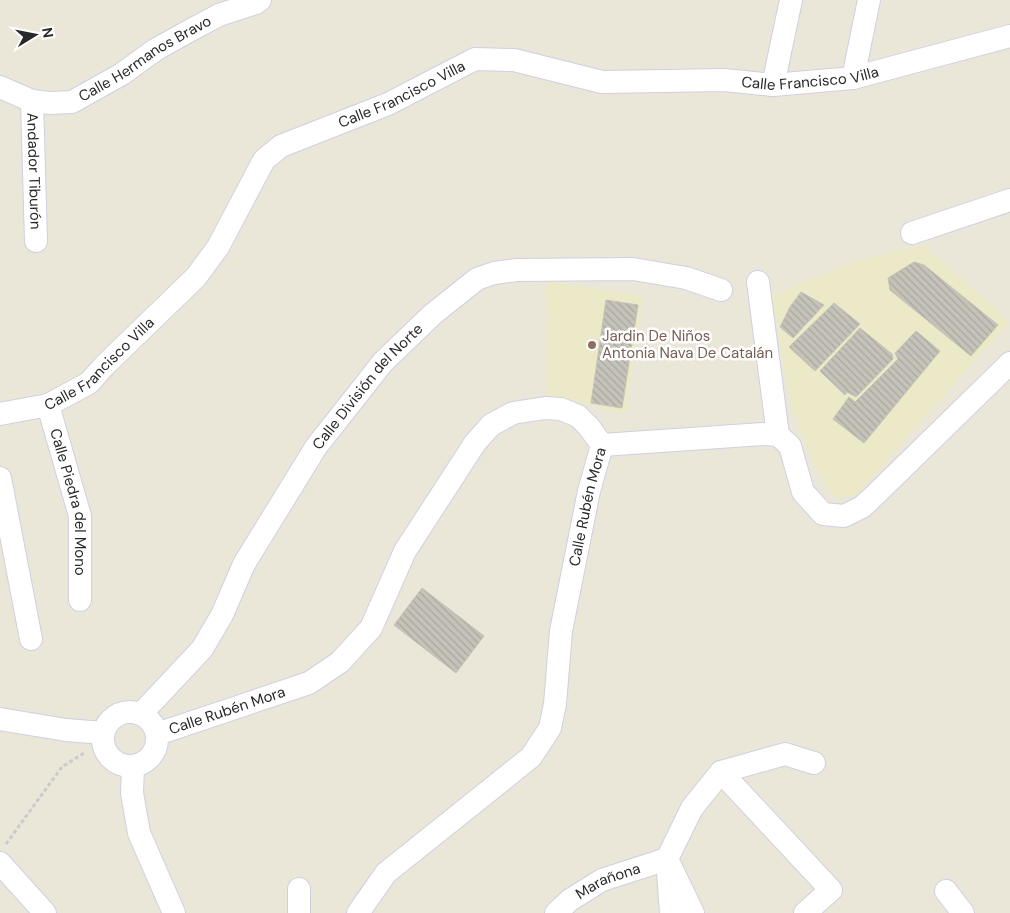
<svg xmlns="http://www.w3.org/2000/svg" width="1010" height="913" viewBox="0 0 1010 913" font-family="'DM Sans',sans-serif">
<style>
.education{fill:#ece9c8}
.building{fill:url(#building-back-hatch);stroke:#c5c3b3}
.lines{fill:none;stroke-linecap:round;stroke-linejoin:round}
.minor-casing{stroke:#d0cfe1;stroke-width:24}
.path{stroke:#cbcbcb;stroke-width:3;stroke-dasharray:4 2.5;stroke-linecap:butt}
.minor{stroke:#fff;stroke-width:22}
.education-dot{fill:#8d6e63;stroke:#fff;stroke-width:2}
.labels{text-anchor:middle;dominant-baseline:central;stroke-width:5;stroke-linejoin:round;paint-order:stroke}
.street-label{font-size:15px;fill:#282828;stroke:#fff}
.education-label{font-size:15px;fill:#785e54;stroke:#fff;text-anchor:start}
</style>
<defs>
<pattern id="building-back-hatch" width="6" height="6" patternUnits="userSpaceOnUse" patternTransform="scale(1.25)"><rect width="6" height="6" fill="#c5c3b9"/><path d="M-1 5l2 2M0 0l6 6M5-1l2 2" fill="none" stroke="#a9a89f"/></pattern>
</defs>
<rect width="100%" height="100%" fill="#eae7d9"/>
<g class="education">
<polygon points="924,245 1010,321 856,495 835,498 817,470 792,409 771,296 855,261"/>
<polygon points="546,281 643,296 626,414 548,395"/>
</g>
<g class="building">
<polygon points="914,262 924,265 998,325 971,356 890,290 888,278"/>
<polygon points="801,292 824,305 793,338 780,327 790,307"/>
<polygon points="606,300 638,305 622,408 591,403"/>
<polygon points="834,303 860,324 815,371 789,347"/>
<polygon points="860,328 892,354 893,359 856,397 847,392 845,395 820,371"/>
<polygon points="916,331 940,351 864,443 833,419 849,397 855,402 898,359 895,353"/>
<polygon points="422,588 484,636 456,673 394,625"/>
</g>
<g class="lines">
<defs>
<g id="minor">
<polyline points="853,78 869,0"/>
<polyline points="773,85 791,0"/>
<path id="s1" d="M0 87 32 101 50 103 72 102 122 74 155 50 189 31 219 15 256 3 260 0"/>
<path id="s2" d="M32 101 36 241"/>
<polyline points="912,233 1010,200"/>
<polyline points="758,282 778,435"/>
<path id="s3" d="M48 405 80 516V600"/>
<path id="s4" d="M0 414 48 405 89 383 104 366 196 277 218 247 264 160 281 146 388 104 475 59 514 60 602 82 724 80 773 85 853 78 1010 36"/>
<polyline points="602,445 763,434 778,435 790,446 803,492 823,514 844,516 862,507 874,496 1010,363"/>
<polyline points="0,478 31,639"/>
<circle cx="130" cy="739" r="27"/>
<path id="s5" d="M141 714 202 649 222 615 244 564 316 447 383 362 433 314 477 279 494 273 517 270 633 269 686 278 721 290"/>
<polyline points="0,719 66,730 103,733"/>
<path id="s6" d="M157 734 309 683 340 662 371 628 405 551 475 443 491 425 513 413 545 408 561 409 578 416 589 427 602 445"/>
<polyline points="133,767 132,793 139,833 174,913"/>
<polyline points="721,772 831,890 805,913"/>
<polyline points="0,863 45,913"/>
<polyline points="299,889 299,913"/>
<polyline points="946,891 963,913"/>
<path id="s7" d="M358 913 386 873 531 757 550 728 555 704 561 631 589 491 602 445"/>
<path id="s8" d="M556 913 570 900 602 880 667 859 693 913"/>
<polyline points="671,913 667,859 692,808 721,772 785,754 814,763"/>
</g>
</defs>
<use href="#minor" class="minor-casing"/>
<polyline class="path" points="6,844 62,767 84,753"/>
<use href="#minor" class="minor"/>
</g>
<circle class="education-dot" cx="592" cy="345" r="5"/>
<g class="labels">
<g class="street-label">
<text stroke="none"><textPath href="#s1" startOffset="160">Calle Hermanos Bravo</textPath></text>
<text stroke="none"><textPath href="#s4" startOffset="955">Calle Francisco Villa</textPath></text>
<text stroke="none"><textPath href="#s4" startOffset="535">Calle Francisco Villa</textPath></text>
<text stroke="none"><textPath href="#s2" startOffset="70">Andador Tiburón</textPath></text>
<text stroke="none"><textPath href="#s4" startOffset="115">Calle Francisco Villa</textPath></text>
<text stroke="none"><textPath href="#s5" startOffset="401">Calle División del Norte</textPath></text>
<text stroke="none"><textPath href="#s3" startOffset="100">Calle Piedra del Mono</textPath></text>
<text stroke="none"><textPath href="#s7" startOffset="494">Calle Rubén Mora</textPath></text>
<text stroke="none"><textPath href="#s6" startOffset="74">Calle Rubén Mora</textPath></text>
<text stroke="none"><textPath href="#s8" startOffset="62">Marañona</textPath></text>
</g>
<g class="education-label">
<text x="602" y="336">Jardin De Niños<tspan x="602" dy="17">Antonia Nava De Catalán</tspan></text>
</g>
</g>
<g transform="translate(35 35) rotate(80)" stroke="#ffffff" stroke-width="4" paint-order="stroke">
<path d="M0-4L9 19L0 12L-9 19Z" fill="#282828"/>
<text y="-8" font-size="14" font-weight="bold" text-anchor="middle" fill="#282828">N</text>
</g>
</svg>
